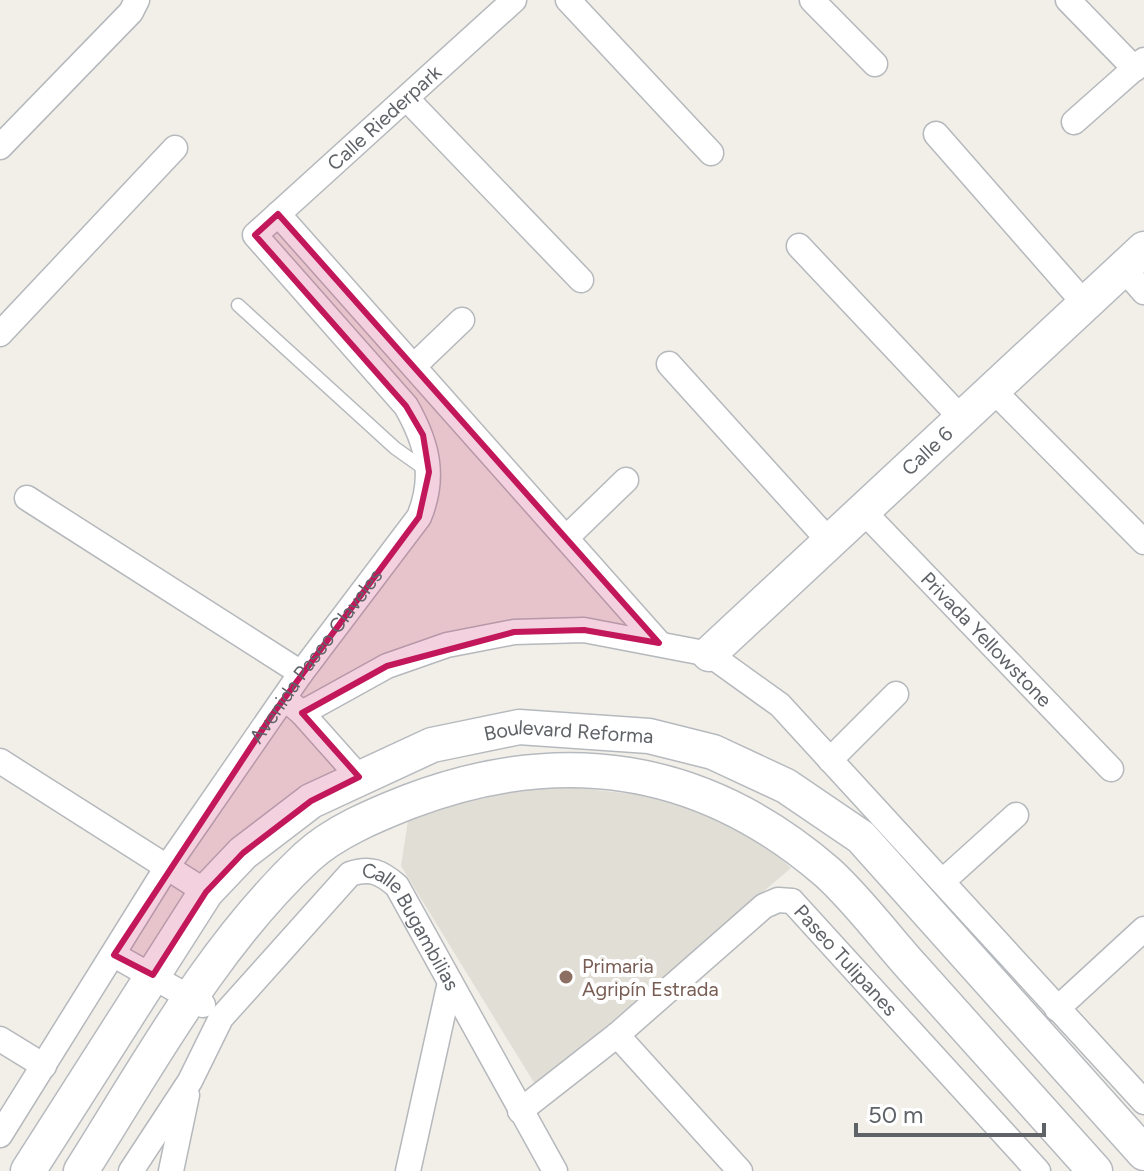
<svg xmlns="http://www.w3.org/2000/svg" width="1144" height="1171" viewBox="0 0 1144 1171" font-family="Figtree,sans-serif">
<style>
.education{fill:#e1ded6}
.lines{fill:none;stroke-linecap:round;stroke-linejoin:round}
.lane-casing{stroke:#b5b8bc;stroke-width:15}
.street-casing{stroke:#b5b8bc;stroke-width:27}
.secondary-casing{stroke:#b6babf;stroke-width:37}
.lane{stroke:#fff;stroke-width:12}
.street{stroke:#fff;stroke-width:24}
.secondary{stroke:#fff;stroke-width:34}
.marked{fill:#c2185b;fill-opacity:0.2;stroke:#c2185b;stroke-width:6;stroke-linejoin:round}
.education-dot{fill:#8d6e63;stroke:#fff;stroke-width:3}
.labels{text-anchor:middle;dominant-baseline:central;stroke-width:8;stroke-linejoin:round;paint-order:stroke}
.street-label{font-size:20px;fill:#5f6368;stroke:#fff}
.education-label{font-size:20px;fill:#785e54;stroke:#fff;text-anchor:start}
</style>
<rect width="100%" height="100%" fill="#f1efe8"/>
<polygon class="education" points="552,785 649,796 689,808 725,821 761,841 791,868 536,1086 401,866 409,814 473,794"/>
<g class="lines">
<defs>
<polyline id="lane" points="238,305 395,448 426,470"/>
<g id="street">
<polyline points="568,0 711,153"/>
<polyline points="812,0 875,64"/>
<polyline points="1068,0 1135,69"/>
<polyline points="407,99 581,280"/>
<polyline points="1074,122 1144,60"/>
<polyline points="936,134 1085,304"/>
<polyline points="0,147 131,12 137,0"/>
<polyline points="278,214 659,643"/>
<polyline points="799,246 962,419"/>
<polyline points="1123,268 1144,292"/>
<polyline points="0,334 175,148"/>
<polyline points="669,364 830,542"/>
<polyline points="414,366 462,320"/>
<polyline points="993,390 1144,542"/>
<polyline points="27,498 301,673"/>
<path id="s1" d="M863 511 1111 769"/>
<polyline points="566,538 626,480"/>
<polyline points="284,698 302,713 387,666 447,645 514,632 584,630 709,654 780,705 1144,1102"/>
<polyline points="302,713 359,777"/>
<polyline points="830,760 896,694"/>
<polyline points="0,761 206,892"/>
<polyline points="943,881 1016,815"/>
<polyline points="114,955 203,1005"/>
<polyline points="1057,1009 1144,929"/>
<polyline points="617,1035 740,1171"/>
<polyline points="0,1039 44,1066"/>
<path id="s2" d="M520 1111 617 1035 764 906 778 900 792 901 1038 1171"/>
<path id="s3" d="M0 1135 167 867 301 673 419 517C436 476 427 443 406 406L255 235 514 0"/>
<path id="s4" d="M131 1171 190 1081 221 1018 350 874C370 867 381 872 397 886L555 1171"/>
<polyline points="171,1171 187,1095"/>
<polyline points="408,1171 450,982"/>
</g>
<g id="secondary">
<path id="s5" d="M709 654 1144 249"/>
<path id="s6" d="M28 1171 206 892 243 853 311 801 432 745 519 727 649 736 713 752 786 786 861 837 1144 1153"/>
<path d="M81 1171C150 1062 213 945 307 857 334 832 375 815 408 802 560 744 702 764 827 872 858 900 885 937 913 968 974 1036 1034 1103 1095 1171"/>
</g>
</defs>
<use href="#lane" class="lane-casing"/>
<use href="#street" class="street-casing"/>
<use href="#secondary" class="secondary-casing"/>
<use href="#lane" class="lane"/>
<use href="#street" class="street"/>
<use href="#secondary" class="secondary"/>
</g>
<path class="marked" d="M278 214 659 643 584 630 514 632 387 666 302 713 359 777 311 801 243 853 206 892 153 975 114 955 272 715 419 517 429 472 423 435 406 406 255 235Z"/>
<circle class="education-dot" cx="566" cy="977" r="8"/>
<g class="labels">
<g class="street-label">
<text stroke="none"><textPath href="#s3" startOffset="1266">Calle Riederpark</textPath></text>
<text stroke="none"><textPath href="#s5" startOffset="298">Calle 6</textPath></text>
<text stroke="none"><textPath href="#s1" startOffset="178">Privada Yellowstone</textPath></text>
<text stroke="none"><textPath href="#s3" startOffset="574">Avenida Paseo Claveles</textPath></text>
<text stroke="none"><textPath href="#s6" startOffset="742">Boulevard Reforma</textPath></text>
<text stroke="none"><textPath href="#s4" startOffset="462">Calle Bugambilias</textPath></text>
<text stroke="none"><textPath href="#s2" startOffset="428">Paseo Tulipanes</textPath></text>
</g>
<g class="education-label">
<text x="582" y="966">Primaria<tspan x="582" dy="23">Agripín Estrada</tspan></text>
</g>
</g>
<path d="M856 1123v12h188v-12" fill="none" stroke="#5f6368" stroke-width="4"/>
<text x="868" y="1123" font-size="24" fill="#5f6368" stroke="#ffffff" stroke-width="6" paint-order="stroke">50 m</text>
</svg>
